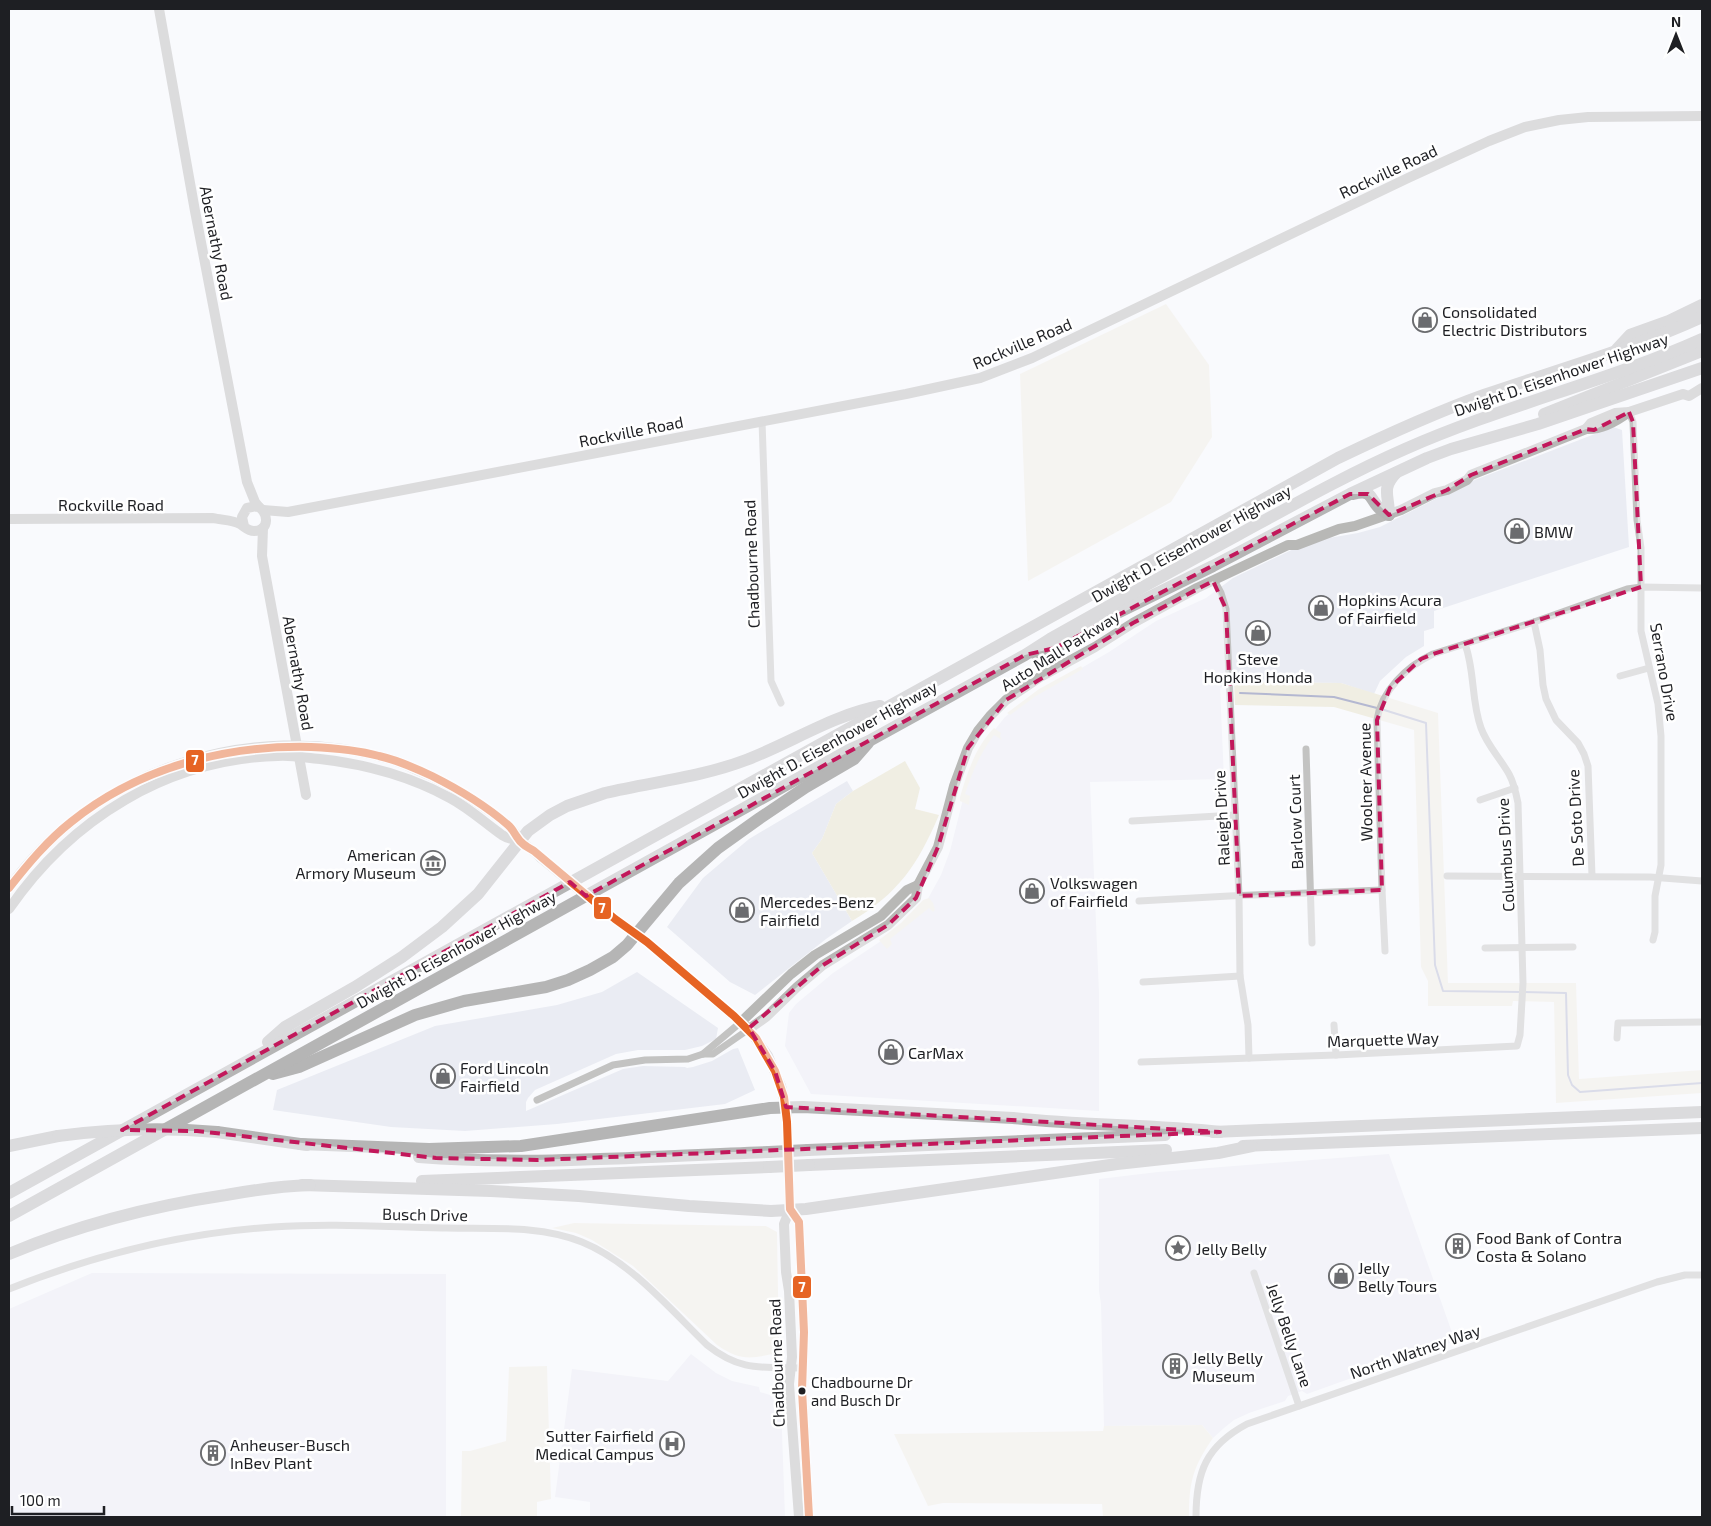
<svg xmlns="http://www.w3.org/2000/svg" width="1711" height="1526" viewBox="0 0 1711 1526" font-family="'Exo 2',sans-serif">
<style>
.built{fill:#eaecf3}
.green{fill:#f0eee3}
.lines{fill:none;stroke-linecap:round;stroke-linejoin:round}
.stream{stroke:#b4b8d1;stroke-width:2}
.street{stroke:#c3c3c2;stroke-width:7}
.secondary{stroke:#b8b8b6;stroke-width:10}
.highway{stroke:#b5b5b5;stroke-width:12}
.secondary-bridge{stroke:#b8b8b6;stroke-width:10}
.highway-bridge{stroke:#b5b5b5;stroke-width:12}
.bus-1-casing{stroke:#fff;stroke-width:11}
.bus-1{stroke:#e66424;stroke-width:8}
.marked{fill:none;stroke:#c2185b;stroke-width:4;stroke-dasharray:10 6;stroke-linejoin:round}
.bus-dot{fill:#1e1f23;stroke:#fff;stroke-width:2}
.labels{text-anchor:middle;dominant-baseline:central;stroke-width:5;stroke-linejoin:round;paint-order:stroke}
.bus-label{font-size:15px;fill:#1e1f23;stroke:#fff;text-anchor:start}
.street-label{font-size:16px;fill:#1e1f23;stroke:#fff}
.poi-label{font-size:16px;fill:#1e1f23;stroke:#fff;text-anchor:start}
.line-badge{stroke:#fff;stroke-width:2}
.badge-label{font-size:14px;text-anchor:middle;font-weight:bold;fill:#fff}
</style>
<rect width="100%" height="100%" fill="#f9fafd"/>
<g class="built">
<polygon points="1613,427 1622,430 1629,547 1434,611 1434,628 1424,631 1424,646 1406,657 1380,681 1374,694 1341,683 1234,682 1220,688 1224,779 1090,782 1099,993 1099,1111 811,1094 785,1046 789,1013 796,1004 833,973 902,927 925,904 941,875 950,851 965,791 975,760 989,737 1005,717 1023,702 1109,652 1156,621 1206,598 1233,578 1300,546 1323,539 1358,533 1380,527 1467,483"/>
<polygon points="847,781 853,791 836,804 822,839 812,853 852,921 826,939 755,995 730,982 667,927 703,878 749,839"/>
<polygon points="637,972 718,1028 716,1039 702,1046 685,1050 638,1050 616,1054 535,1090 528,1098 526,1102 526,1111 623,1069 643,1066 685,1067 687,1068 693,1067 712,1061 733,1049 738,1048 755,1090 725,1104 557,1124 465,1131 391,1127 273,1110 277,1090 435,1026 557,1005 602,992"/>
<polygon points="1389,1154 1455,1341 1307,1394 1302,1391 1288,1396 1285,1401 1249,1413 1234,1420 1224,1428 1213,1438 1202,1425 1104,1426 1101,1304 1099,1291 1099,1179 1158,1172"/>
<polygon points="92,1273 446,1274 446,1517 9,1517 9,1309"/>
<polygon points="691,1354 716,1373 732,1381 759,1387 760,1392 770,1395 776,1404 781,1404 785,1517 590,1517 590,1502 555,1497 572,1369 668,1381"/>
</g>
<g class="green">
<polygon points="1166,304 1209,365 1212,437 1171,502 1028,581 1020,374"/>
<polygon points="1081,666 1083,669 1036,696 1010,715 1007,713 1039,689"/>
<polygon points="1234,682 1341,683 1438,713 1448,983 1576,983 1579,1079 1702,1070 1702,1093 1556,1103 1554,1002 1513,1001 1512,1006 1428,1006 1428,981 1421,967 1414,730 1334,707 1235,705"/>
<path d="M994 728 1001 733 1000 736 1002 740 994 735C980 753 972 773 965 794L970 796 969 805 960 801V797C967 773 976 746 994 728Z"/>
<path d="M905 761 920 788 915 809 939 815C918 864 899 893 852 921L812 853 822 839 836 804 853 791Z"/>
<polygon points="929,898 933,903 935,910 933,912 929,908 890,939 892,944 887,949 879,940 901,923 923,900"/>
<path d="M574 1223 766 1226 777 1232 779 1349 776 1353C751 1359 740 1361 717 1345L633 1266 592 1240 576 1233 552 1228Z"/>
<polygon points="547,1366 551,1499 537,1502 537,1517 461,1517 462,1451 470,1451 506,1441 509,1367"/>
<path d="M1202 1425 1213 1438C1193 1467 1189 1482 1189 1517H1103L1102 1504 943 1503 928 1506 894 1434 1103 1431 1104 1426Z"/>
</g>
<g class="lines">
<g class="stream">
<polyline points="1240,693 1334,697 1377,708"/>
<polyline points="1381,709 1426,723 1435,965 1443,991 1520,992"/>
<polyline points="1524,992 1566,993 1568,1075 1572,1085 1580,1092 1702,1083"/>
</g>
<g class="street">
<polyline points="1629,412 1633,422 1637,520 1641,548 1641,631 1658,704 1661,736 1661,865 1655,896 1655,932 1653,940"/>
<polyline points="762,421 771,681 781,703"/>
<polyline points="1214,580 1221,593 1226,609 1239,896 1240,976 1248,1025 1249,1058"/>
<polyline points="1534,622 1540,650 1543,685 1546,699 1556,720 1578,743 1584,754 1588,766 1592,876"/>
<polyline points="1620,676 1649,668"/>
<polyline points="1306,749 1312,943"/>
<polyline points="1480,800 1515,788"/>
<polyline points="1132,821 1235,815"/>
<polyline points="1447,876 1650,877 1702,881"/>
<polyline points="1139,901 1229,896 1382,890"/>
<polyline points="1485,948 1573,947"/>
<path d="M1385 951 1382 890 1377 720C1381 691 1407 666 1433 654L1534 622 1627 589 1641 587 1702 588"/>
<polyline points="1143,982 1240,976"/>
<polyline points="1334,1025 1336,1055"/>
<polyline points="1617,1038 1618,1023 1702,1022"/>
<polyline points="703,1054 741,1022"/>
<path d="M1141 1062 1336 1055 1517 1046 1520 1035 1523 983 1518 803C1516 793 1514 783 1509 774 1500 758 1487 745 1481 728 1471 700 1475 671 1465 644"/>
<polyline points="537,1100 613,1065 645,1060 688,1059 703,1054 713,1054 749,1029"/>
<polyline points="1254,1273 1299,1406"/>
<path d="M9 1289C94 1255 181 1233 273 1227 331 1223 389 1227 447 1228 491 1229 540 1225 582 1242 631 1262 669 1308 707 1345 741 1372 762 1367 803 1368"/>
<path d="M1196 1517C1196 1472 1206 1446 1247 1424L1657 1282 1685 1275H1702"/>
</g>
<g class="secondary">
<polyline points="159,9 195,211 247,482 255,502 259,507"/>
<polyline points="1586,429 1591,423 1615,413 1629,412 1683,394 1689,396 1702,388"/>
<polyline points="263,510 288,512 906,394 980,378 1032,358 1408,178 1489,141 1525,127 1559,120 1588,117 1702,116"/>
<path d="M9 519 213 518C221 520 233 520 240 524 245 527 248 531 254 531 270 531 269 512 257 506L247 508 242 517 244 526"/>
<polyline points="263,528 262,556 306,795"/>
<path d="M9 888C93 769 251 719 390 759 403 763 416 770 429 775 452 786 473 799 494 814 499 818 507 823 511 828 515 832 517 837 519 841"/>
<path d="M9 909C71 819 167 759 278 756 292 755 306 758 320 759 364 764 410 776 450 798 469 808 485 823 502 835 508 839 515 839 520 842 528 846 535 852 541 858"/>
<polyline points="615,919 647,942 749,1029 768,1056 781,1086 786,1107 787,1122 790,1209 784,1224 786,1272 789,1291 792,1357 789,1384 799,1517"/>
<polyline points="741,1022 791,974 815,955 881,916 907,890 918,885"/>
<path d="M749 1029 766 1017 797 987 823 965 888 925 916 898 918 885 938 847 954 786 968 748 978 731 991 715 1006 700 1040 677 1095 647 1133 623 1197 588 1288 545H1297L1339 529 1355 526 1401 510 1435 493 1447 490 1467 480 1471 475 1586 429C1601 430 1617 421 1629 412"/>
<polyline points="790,1209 799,1222 804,1332 802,1390 809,1517"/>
</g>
<g class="highway">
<polyline points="1617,349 1630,335 1669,321 1702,305"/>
<polyline points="1544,414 1702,351"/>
<path d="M1353 494C1373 489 1369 498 1379 508 1381 510 1386 512 1389 515"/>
<path d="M1389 515C1389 495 1381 489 1396 473"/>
<polyline points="1034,653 1055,648 1115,614 1213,566 1350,494 1427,458 1451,449 1538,424 1702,368"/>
<path d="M268 1042 285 1027 355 987 402 957 442 927 478 894 528 831 550 815 567 806 605 793C652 782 702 777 746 760 791 743 833 715 880 706"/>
<polyline points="273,1074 299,1067 415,1015 464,1001 546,987 568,980 590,970 613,957 627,945 679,883 718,848 760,818 806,787 854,759 868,743"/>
<polyline points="217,1132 307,1145"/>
<polyline points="1213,1132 1702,1112"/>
<path d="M300 1144 429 1149 521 1146 770 1108 803 1107 1013 1118C1082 1126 1152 1124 1220 1132"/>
<polyline points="9,1146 58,1136"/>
<polyline points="1243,1146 1702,1128"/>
<polyline points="808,1150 1165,1135"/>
<path d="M419 1157C535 1166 653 1156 769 1152"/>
<polyline points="809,1165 1166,1150"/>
<polyline points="422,1181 769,1167"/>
<polyline points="302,1185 491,1191 579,1196 689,1206 771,1211 806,1209 1117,1164 1218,1153 1252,1146"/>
<path d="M9 1193 1338 458C1386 435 1434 413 1484 395 1557 370 1632 349 1702 317"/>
<path d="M9 1216 849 750 869 741 1025 655 1050 639C1112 604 1175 569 1238 535 1293 505 1348 474 1405 449 1502 406 1606 382 1702 339"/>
<path d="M9 1254C78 1225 152 1206 226 1195 254 1190 282 1186 310 1185"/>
</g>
<polyline class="secondary-bridge" points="541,858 615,919"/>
<g class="highway-bridge">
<path d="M58 1136C111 1129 163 1127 217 1132"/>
<polyline points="769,1152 808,1150"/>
<polyline points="769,1167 809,1165"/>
</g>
<defs>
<path id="bus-1" d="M9 888C28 864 47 841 71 822 139 767 226 745 311 747 334 748 357 750 379 756 397 760 415 768 432 776 458 789 485 805 508 825 512 828 514 833 517 837 521 844 527 847 534 851L615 919 647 942 734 1016 756 1038 775 1071 784 1097 787 1122 790 1209 799 1222 804 1332 802 1390 809 1517"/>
</defs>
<use href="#bus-1" class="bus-1-casing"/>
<use href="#bus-1" class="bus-1"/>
</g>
<path d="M0 0H1711V1526H0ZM1629 412 1633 422 1641 587 1433 654 1421 659 1390 688 1377 720 1382 890 1239 896 1226 609 1213 581 1133 623 1006 700 968 748 938 847 916 898 888 925 823 965 749 1028 775 1071 786 1107 1220 1132 537 1160 436 1158 197 1131 122 1130 570 882 586 896 1025 655 1055 648 1350 494H1368L1389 515 1447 490 1471 475 1586 429 1594 430Z" fill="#f9fafd" fill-opacity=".55" fill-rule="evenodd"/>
<path class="marked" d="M1629 412 1633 422 1641 587 1433 654 1421 659 1390 688 1377 720 1382 890 1239 896 1226 609 1213 581 1133 623 1006 700 968 748 938 847 916 898 888 925 823 965 749 1028 775 1071 786 1107 1220 1132 537 1160 436 1158 197 1131 122 1130 570 882 586 896 1025 655 1055 648 1350 494H1368L1389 515 1447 490 1471 475 1586 429 1594 430Z"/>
<defs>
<symbol id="shop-ring" viewBox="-11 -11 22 22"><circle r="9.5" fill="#fff" stroke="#6b6c6f" stroke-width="1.5"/><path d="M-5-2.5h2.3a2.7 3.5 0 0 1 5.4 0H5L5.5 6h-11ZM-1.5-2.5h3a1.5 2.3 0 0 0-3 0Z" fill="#6b6c6f"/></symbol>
<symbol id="museum-ring" viewBox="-11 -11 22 22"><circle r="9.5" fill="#fff" stroke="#6b6c6f" stroke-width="1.5"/><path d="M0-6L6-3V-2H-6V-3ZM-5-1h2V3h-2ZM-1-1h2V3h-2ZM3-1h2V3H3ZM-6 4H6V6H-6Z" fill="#6b6c6f"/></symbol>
<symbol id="building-ring" viewBox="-11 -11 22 22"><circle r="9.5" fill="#fff" stroke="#6b6c6f" stroke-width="1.5"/><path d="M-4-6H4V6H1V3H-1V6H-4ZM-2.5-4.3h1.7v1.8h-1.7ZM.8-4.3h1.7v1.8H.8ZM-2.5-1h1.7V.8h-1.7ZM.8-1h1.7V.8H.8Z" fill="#6b6c6f"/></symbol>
<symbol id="sight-ring" viewBox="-11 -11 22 22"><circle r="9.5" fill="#fff" stroke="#6b6c6f" stroke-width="1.5"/><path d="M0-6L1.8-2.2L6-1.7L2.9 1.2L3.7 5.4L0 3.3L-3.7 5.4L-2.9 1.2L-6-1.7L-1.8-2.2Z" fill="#6b6c6f"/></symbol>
<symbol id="hospital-ring" viewBox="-11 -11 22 22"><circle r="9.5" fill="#fff" stroke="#6b6c6f" stroke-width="1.5"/><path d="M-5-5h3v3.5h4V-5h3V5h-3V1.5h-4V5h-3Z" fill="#6b6c6f"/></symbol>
</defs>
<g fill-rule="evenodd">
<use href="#shop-ring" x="1411" y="306" width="28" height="28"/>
<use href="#shop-ring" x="1503" y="517" width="28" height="28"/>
<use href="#shop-ring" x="1307" y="594" width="28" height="28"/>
<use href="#shop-ring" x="1244" y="619" width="28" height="28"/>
<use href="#museum-ring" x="419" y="849" width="28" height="28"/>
<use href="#shop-ring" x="1018" y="877" width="28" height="28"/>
<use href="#shop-ring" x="728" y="896" width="28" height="28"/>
<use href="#shop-ring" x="877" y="1038" width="28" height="28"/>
<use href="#shop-ring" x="429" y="1062" width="28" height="28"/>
<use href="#building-ring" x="1444" y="1232" width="28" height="28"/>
<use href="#sight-ring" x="1164" y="1234" width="28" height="28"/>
<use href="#shop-ring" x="1327" y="1262" width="28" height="28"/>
<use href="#building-ring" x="1161" y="1352" width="28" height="28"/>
<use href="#hospital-ring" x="658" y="1430" width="28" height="28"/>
<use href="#building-ring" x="199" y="1439" width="28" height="28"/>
</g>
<circle class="bus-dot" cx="802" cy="1391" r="4.5"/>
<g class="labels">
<g class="bus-label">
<text x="811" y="1382">Chadbourne Dr<tspan x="811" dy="18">and Busch Dr</tspan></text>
</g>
<g class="street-label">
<text transform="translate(1388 171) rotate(-25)">Rockville Road</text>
<text transform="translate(217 243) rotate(79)">Abernathy Road</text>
<text transform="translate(1022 343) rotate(-23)">Rockville Road</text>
<text transform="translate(1561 374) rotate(-19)">Dwight D. Eisenhower Highway</text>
<text transform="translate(631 431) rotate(-11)">Rockville Road</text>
<text x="111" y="504">Rockville Road</text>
<text transform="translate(1191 543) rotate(-29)">Dwight D. Eisenhower Highway</text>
<text transform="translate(751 564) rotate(-92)">Chadbourne Road</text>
<text transform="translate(1060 650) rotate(-32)">Auto Mall Parkway</text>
<text transform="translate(1665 672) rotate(80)">Serrano Drive</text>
<text transform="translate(299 673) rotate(80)">Abernathy Road</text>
<text transform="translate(837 739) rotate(-29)">Dwight D. Eisenhower Highway</text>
<text transform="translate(1365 782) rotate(-91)">Woolner Avenue</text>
<text transform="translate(1221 818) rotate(-93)">Raleigh Drive</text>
<text transform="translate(1575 818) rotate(-93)">De Soto Drive</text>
<text transform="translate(1295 822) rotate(-92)">Barlow Court</text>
<text transform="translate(1505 855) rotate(-93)">Columbus Drive</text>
<text transform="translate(456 949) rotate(-29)">Dwight D. Eisenhower Highway</text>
<text transform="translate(1383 1039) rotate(-2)">Marquette Way</text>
<text transform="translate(425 1214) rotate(1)">Busch Drive</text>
<text transform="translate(1290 1335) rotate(71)">Jelly Belly Lane</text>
<text transform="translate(1415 1351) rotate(-19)">North Watney Way</text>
<text transform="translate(776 1363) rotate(-92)">Chadbourne Road</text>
</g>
<g class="poi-label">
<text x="1442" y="311">Consolidated<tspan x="1442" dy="18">Electric Distributors</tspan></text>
<text x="1534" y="531">BMW</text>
<text x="1338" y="599">Hopkins Acura<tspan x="1338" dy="18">of Fairfield</tspan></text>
<text x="1258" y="658" text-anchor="middle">Steve<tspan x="1258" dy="18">Hopkins Honda</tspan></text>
<text x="416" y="854" text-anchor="end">American<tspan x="416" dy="18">Armory Museum</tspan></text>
<text x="1050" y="882">Volkswagen<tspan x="1050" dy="18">of Fairfield</tspan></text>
<text x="760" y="901">Mercedes-Benz<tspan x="760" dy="18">Fairfield</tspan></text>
<text x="908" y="1052">CarMax</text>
<text x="460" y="1067">Ford Lincoln<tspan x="460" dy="18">Fairfield</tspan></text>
<text x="1476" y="1237">Food Bank of Contra<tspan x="1476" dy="18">Costa &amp; Solano</tspan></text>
<text x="1196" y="1248">Jelly Belly</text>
<text x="1358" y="1267">Jelly<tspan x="1358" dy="18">Belly Tours</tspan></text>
<text x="1192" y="1357">Jelly Belly<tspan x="1192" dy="18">Museum</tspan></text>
<text x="654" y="1435" text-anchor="end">Sutter Fairfield<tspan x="654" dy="18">Medical Campus</tspan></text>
<text x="230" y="1444">Anheuser-Busch<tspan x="230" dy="18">InBev Plant</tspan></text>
</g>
</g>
<g class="line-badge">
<rect x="185" y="749" width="20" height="24" rx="5" fill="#e66424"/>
<rect x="593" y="896" width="19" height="24" rx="5" fill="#e66424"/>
<rect x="792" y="1275" width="20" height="24" rx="5" fill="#e66424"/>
</g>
<g class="badge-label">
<text x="195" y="765">7</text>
<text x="602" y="913">7</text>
<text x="802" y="1292">7</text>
</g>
<rect width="1711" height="1526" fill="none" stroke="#1e1f23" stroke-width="20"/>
<g transform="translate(1676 35)" stroke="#ffffff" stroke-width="4" paint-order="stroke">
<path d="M0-4L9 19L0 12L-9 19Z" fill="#1e1f23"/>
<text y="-8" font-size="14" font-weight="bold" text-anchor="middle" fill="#1e1f23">N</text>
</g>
<path d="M12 1506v8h92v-8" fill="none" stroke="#1e1f23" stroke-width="2.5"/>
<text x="20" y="1506" font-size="15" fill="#1e1f23" stroke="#ffffff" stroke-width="4" paint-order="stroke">100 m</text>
</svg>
